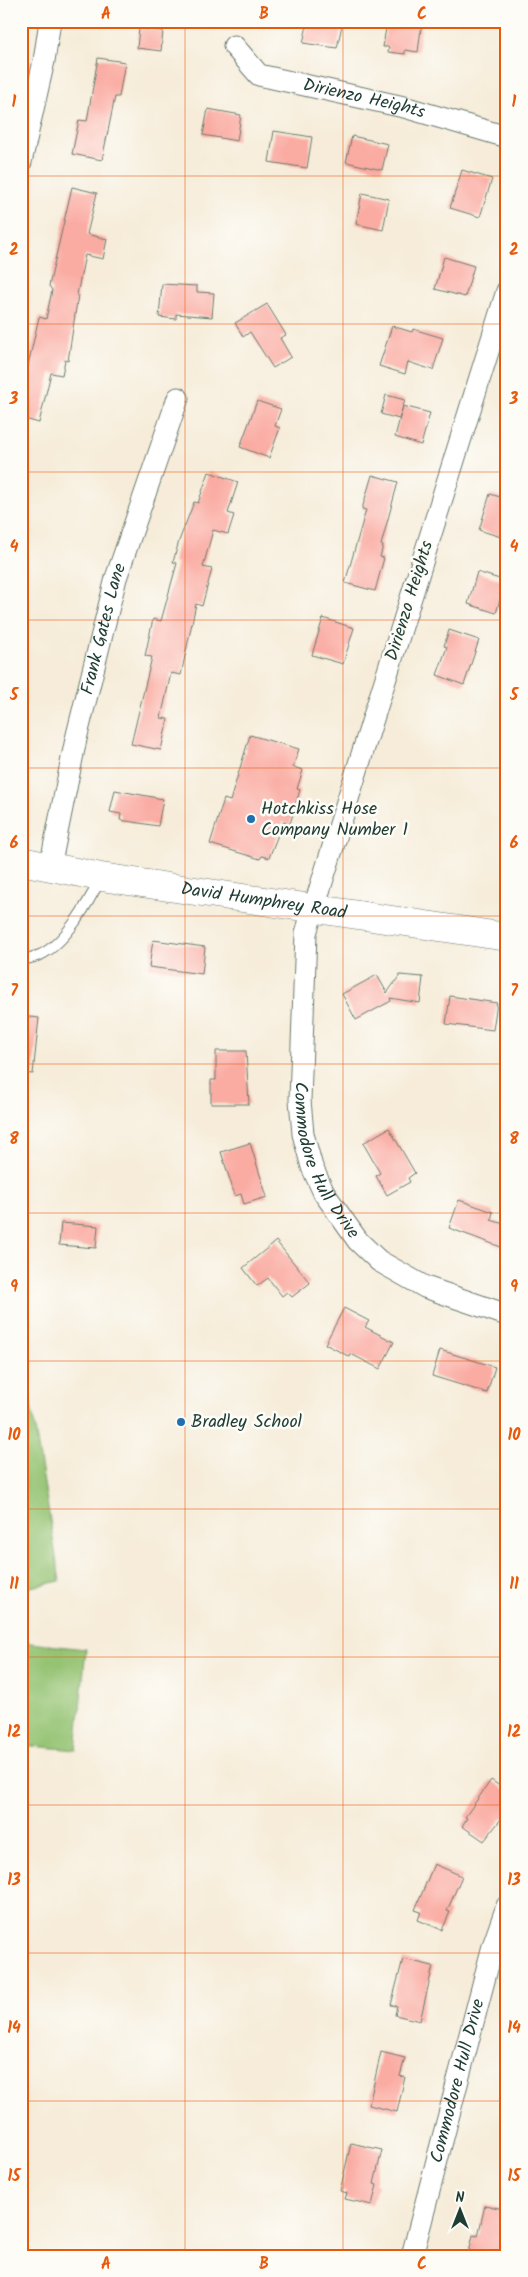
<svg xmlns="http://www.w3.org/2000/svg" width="528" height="2277" viewBox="0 0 528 2277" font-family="Kalam,sans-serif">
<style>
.green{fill:#94c372;stroke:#5a8053}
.building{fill:#faaba2}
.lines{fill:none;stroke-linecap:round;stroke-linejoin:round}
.lane-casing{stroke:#6a7a6e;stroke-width:12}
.street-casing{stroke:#6a7a6e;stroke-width:23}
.secondary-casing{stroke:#6a7a6e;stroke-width:29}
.lane{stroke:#fff;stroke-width:10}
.street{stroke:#fff;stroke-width:21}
.secondary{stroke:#fff;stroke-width:28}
.grid{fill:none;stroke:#e8590c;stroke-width:1;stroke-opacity:0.55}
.poi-dot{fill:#1f6fb2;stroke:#fdfcf7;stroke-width:2}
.labels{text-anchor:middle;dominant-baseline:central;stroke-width:5;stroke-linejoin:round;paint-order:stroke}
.street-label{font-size:18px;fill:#1f3d34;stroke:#fdfcf7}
.poi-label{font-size:18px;fill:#1f3d34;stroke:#fdfcf7;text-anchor:start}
.neatline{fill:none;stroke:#e8590c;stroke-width:2}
.grid-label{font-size:16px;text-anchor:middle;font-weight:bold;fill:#e8590c}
</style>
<rect width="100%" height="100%" fill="#fdfcf7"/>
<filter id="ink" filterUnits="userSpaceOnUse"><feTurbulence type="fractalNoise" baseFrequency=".02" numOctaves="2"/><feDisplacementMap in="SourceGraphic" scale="10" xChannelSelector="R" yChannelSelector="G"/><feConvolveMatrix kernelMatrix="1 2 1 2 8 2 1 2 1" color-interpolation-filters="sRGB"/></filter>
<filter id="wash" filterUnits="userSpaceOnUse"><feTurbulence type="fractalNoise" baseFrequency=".0096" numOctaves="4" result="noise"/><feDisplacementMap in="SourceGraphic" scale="20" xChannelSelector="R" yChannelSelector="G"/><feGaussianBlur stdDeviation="1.12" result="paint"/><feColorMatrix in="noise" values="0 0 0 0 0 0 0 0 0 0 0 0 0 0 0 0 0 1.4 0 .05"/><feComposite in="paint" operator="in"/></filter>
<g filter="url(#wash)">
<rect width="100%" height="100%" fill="#f6ecd9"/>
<g class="green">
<polygon points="21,1343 60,1581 21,1589"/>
<polygon points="21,1642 86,1649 76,1750 21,1745"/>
</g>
<g id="blocks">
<g class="building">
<polygon points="308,21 343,21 337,48 303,43"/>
<polygon points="387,21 422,21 418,52 405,50 405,54 388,52 389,47 383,47"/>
<polygon points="139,28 163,31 161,51 137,48"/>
<polygon points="98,58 125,62 119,97 115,97 102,160 72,154 79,120 87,121"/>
<polygon points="208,109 241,115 237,141 203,135"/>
<polygon points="274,131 312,137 307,168 269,162"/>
<polygon points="352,136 388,144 382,170 346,162"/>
<polygon points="462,170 492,179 480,217 450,208"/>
<polygon points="72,187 97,193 87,234 107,239 103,259 85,255 77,295 78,295 68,361 65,360 62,375 51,373 39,423 21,418 21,382 24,383 39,317 46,319 52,290 49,286"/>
<polygon points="362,193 389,199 383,230 356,224"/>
<polygon points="444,257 474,266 465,297 435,289"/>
<polygon points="162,284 197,286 197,292 214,293 212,317 176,314 176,319 159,317"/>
<polygon points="267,304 286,335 280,338 291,357 273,368 250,332 243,337 235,323"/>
<polygon points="392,326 412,332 413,329 443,338 433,370 408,362 405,374 379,366"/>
<polygon points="386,395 405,400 399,419 381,414"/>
<polygon points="257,401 281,409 275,426 280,428 269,458 240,447"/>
<polygon points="403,406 430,413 421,445 395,437"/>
<polygon points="209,472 238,482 228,513 234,515 228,534 213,530 203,567 212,569 202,606 196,604 181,675 171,673 161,718 168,719 161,750 131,744 152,657 145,656 153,619 161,621 177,563 173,562 179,541 194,502 198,503"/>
<polygon points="372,475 398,482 381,545 383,546 380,557 384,558 375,591 345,583 366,510 362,509"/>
<polygon points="490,494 507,499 507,539 479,530"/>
<polygon points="477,572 506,581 496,613 468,604"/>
<polygon points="323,618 354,628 343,664 312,655"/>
<polygon points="449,630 479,640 464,685 437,675 447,647 444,646"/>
<polygon points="250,735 299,749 293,767 303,770 297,789 300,790 290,824 283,822 269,858 262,856 260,859 210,844 224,799 230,801"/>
<polygon points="115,790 163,799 158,826 120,820 121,814 110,812"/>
<polygon points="153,940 205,947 202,974 149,967"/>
<polygon points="377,975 387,993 400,975 423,977 420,1003 390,998 391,1001 356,1020 342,994"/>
<polygon points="450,996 497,1003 493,1030 446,1024"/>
<polygon points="21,1016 39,1018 33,1074 21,1073"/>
<polygon points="216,1051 246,1051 249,1104 211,1104 211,1080 216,1080"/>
<polygon points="389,1128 415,1173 408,1178 410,1182 387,1195 376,1176 380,1173 363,1143"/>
<polygon points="250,1143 267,1197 244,1204 241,1194 235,1196 221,1152"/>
<polygon points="459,1200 493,1212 491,1220 507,1225 501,1247 449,1228"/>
<polygon points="61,1223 98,1226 96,1248 59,1245"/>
<polygon points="276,1241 310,1283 292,1297 287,1292 282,1296 268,1278 257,1286 243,1268"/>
<polygon points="344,1308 369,1321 365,1327 394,1342 380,1369 351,1354 350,1357 325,1344"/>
<polygon points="440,1350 495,1367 487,1393 432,1376"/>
<polygon points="491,1780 507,1791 507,1819 501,1819 484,1841 462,1826 467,1818 465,1817"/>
<polygon points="434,1864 462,1876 447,1911 450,1912 442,1930 418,1920 421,1912 415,1910"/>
<polygon points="403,1959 433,1966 420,2021 395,2015 397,2006 391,2005"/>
<polygon points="381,2052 405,2058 400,2076 405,2077 397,2112 369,2105"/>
<polygon points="351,2143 382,2150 374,2184 377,2185 372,2205 345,2199 347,2193 340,2191"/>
<polygon points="485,2205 507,2210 505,2256 468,2256 473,2235 478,2236"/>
</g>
</g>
</g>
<g filter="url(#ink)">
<use href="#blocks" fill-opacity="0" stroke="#6a7a6e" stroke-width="1"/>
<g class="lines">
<defs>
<path id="lane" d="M21 960C27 959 34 957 40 955 66 943 88 903 101 878"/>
<g id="street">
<path id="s1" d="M234 46 259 75 404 107 507 137"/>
<polyline points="21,162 44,61 50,21"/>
<path id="s2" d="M507 291 306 933 300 1100 303 1134 312 1167 324 1193 358 1241 379 1261 425 1287 507 1315"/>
<path id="s3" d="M50 867 76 739 116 578 178 398"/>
<path id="s4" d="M412 2256 493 1946 507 1906"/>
</g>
<g id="secondary">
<path id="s5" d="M21 861 101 877 507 937"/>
</g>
</defs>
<use href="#lane" class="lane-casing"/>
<use href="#street" class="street-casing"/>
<use href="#secondary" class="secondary-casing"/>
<use href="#lane" class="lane"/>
<use href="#street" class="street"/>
<use href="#secondary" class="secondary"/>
</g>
</g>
<path class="grid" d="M185 21V2256M343 21V2256M21 176H507M21 324H507M21 472H507M21 620H507M21 768H507M21 916H507M21 1064H507M21 1213H507M21 1361H507M21 1509H507M21 1657H507M21 1805H507M21 1953H507M21 2101H507"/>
<g class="poi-dot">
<circle cx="251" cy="819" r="5"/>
<circle cx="181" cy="1422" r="5"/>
</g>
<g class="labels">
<g class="street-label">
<text stroke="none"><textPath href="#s1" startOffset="146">Dirienzo Heights</textPath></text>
<text transform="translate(410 601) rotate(-73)">Dirienzo Heights</text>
<text stroke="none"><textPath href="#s3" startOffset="244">Frank Gates Lane</textPath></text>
<text stroke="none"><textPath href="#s5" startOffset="246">David Humphrey Road</textPath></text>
<text stroke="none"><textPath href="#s2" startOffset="906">Commodore Hull Drive</textPath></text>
<text stroke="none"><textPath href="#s4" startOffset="181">Commodore Hull Drive</textPath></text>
</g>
<g class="poi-label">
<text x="261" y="809">Hotchkiss Hose<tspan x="261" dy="21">Company Number 1</tspan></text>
<text x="191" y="1422">Bradley School</text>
</g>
</g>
<rect width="528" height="2277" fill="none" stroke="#fdfcf7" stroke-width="55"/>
<g transform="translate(460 2210)" stroke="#fdfcf7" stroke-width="4" paint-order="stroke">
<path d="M0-4L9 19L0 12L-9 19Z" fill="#1f3d34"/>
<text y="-8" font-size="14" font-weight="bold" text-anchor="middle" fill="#1f3d34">N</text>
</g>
<rect x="28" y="28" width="472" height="2222" class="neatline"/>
<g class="grid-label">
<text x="106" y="19">A</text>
<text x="264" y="19">B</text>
<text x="422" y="19">C</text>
<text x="14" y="107">1</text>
<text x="514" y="107">1</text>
<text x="14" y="255">2</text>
<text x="514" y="255">2</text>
<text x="14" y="404">3</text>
<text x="514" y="404">3</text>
<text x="14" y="552">4</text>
<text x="514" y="552">4</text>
<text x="14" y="700">5</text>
<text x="514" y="700">5</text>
<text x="14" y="848">6</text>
<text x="514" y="848">6</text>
<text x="14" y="996">7</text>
<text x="514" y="996">7</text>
<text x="14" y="1144">8</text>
<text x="514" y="1144">8</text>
<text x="14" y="1292">9</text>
<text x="514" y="1292">9</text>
<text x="14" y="1440">10</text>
<text x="514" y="1440">10</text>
<text x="14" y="1589">11</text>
<text x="514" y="1589">11</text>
<text x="14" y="1737">12</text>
<text x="514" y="1737">12</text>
<text x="14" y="1885">13</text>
<text x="514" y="1885">13</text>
<text x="14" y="2033">14</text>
<text x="514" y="2033">14</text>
<text x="14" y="2181">15</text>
<text x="514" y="2181">15</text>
<text x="106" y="2269">A</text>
<text x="264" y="2269">B</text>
<text x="422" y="2269">C</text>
</g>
</svg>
